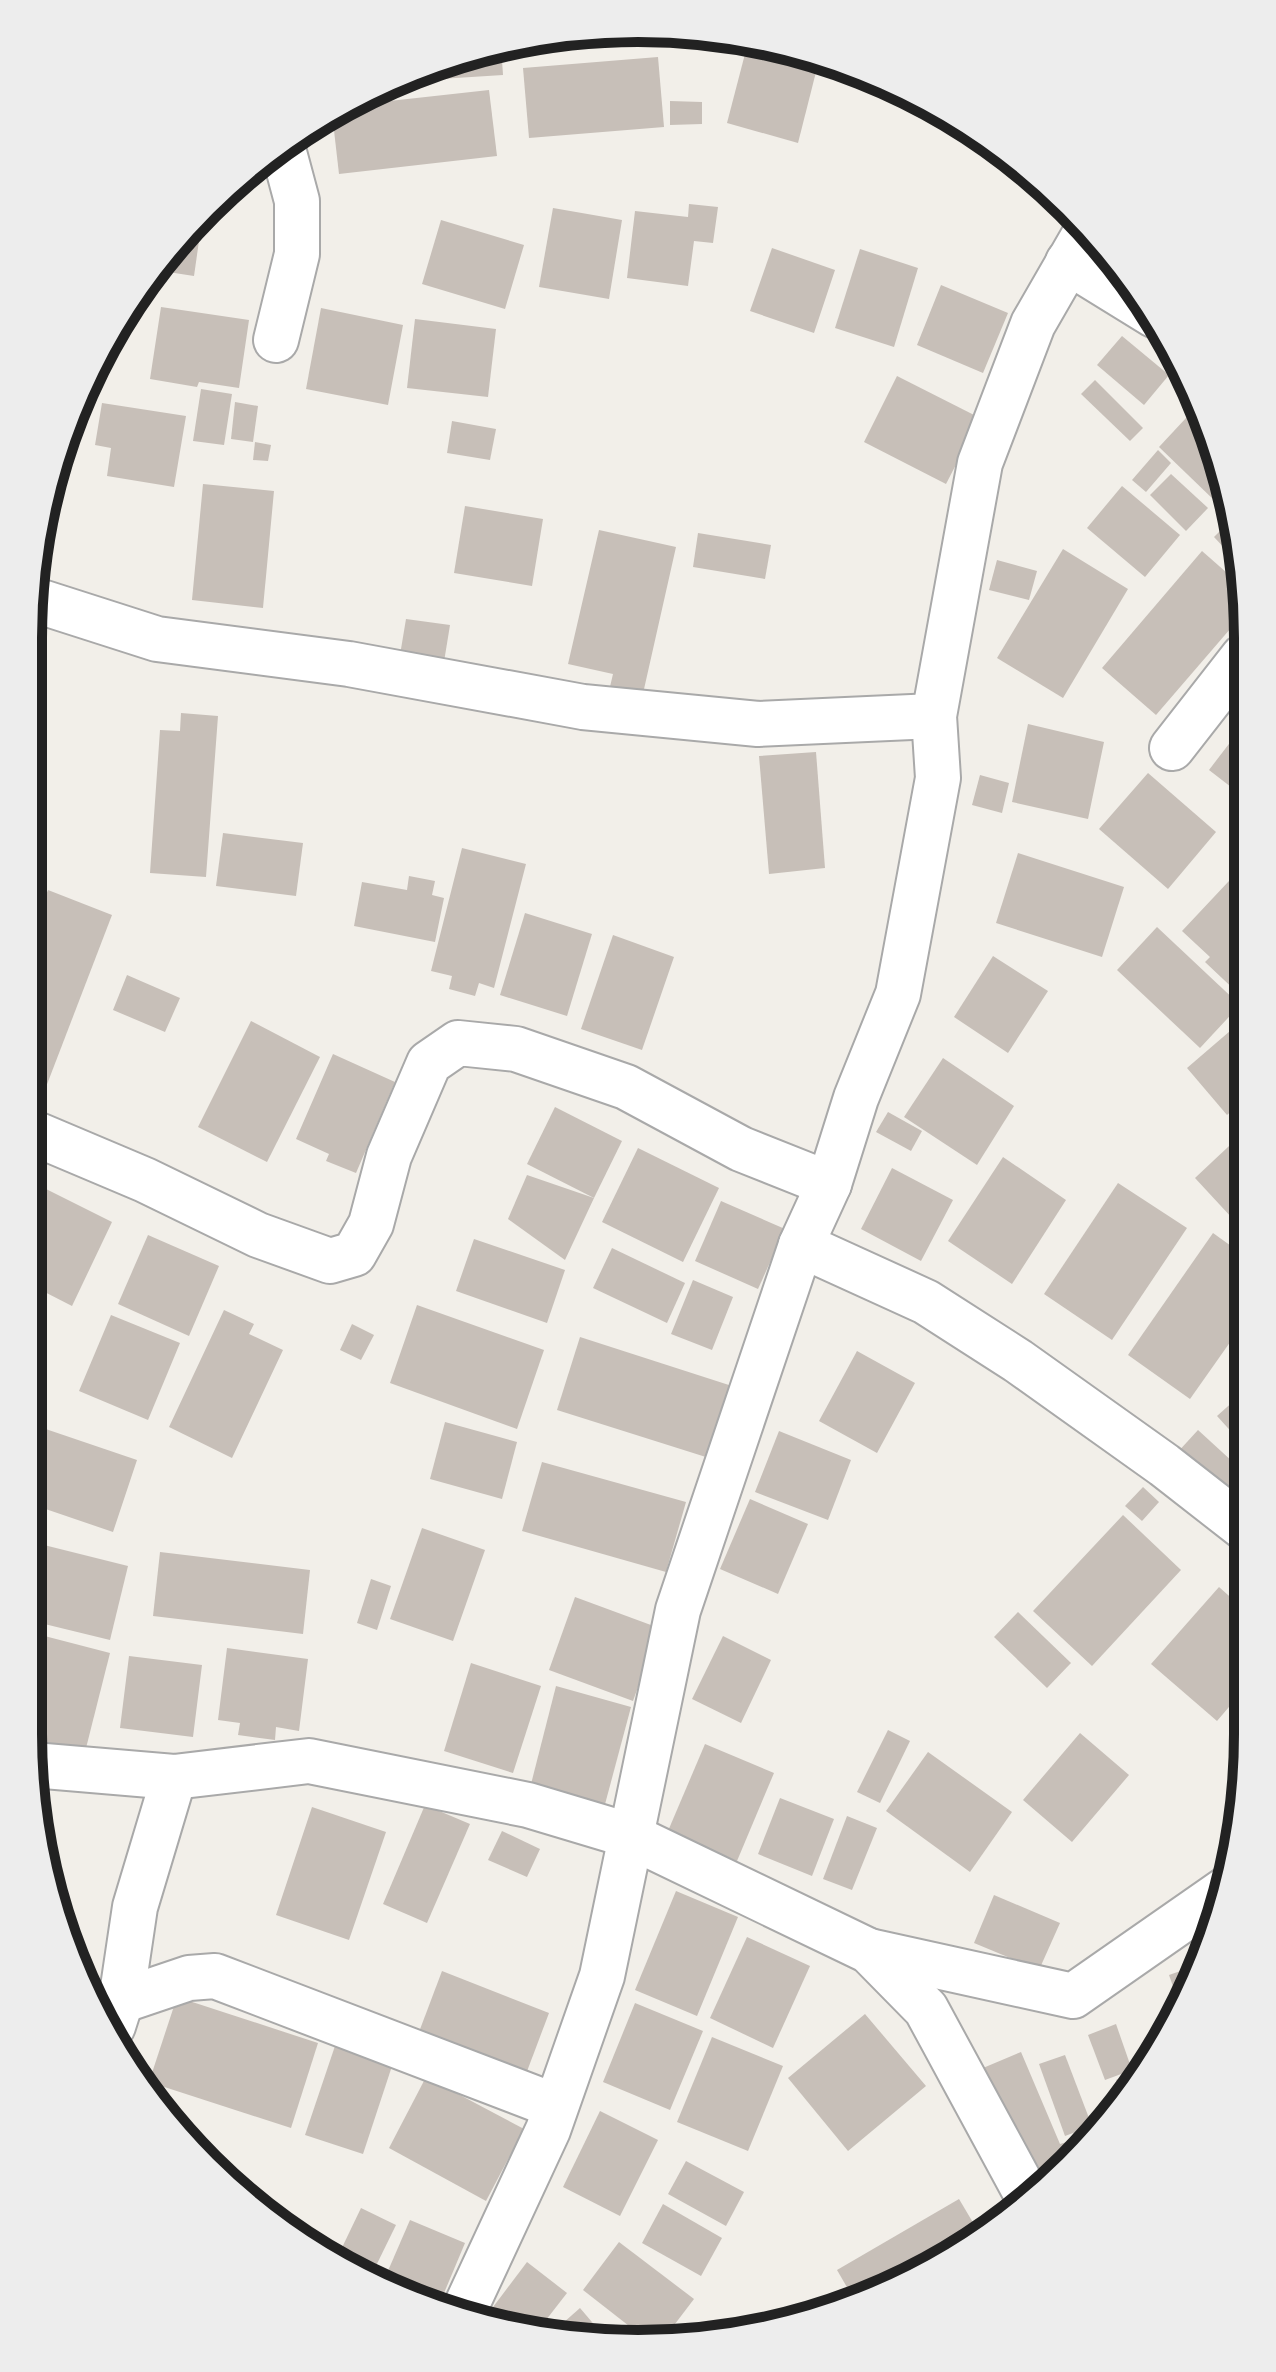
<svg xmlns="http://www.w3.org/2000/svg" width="1276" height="2372" viewBox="0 0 1276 2372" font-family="'Public Sans',sans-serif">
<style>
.building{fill:#c7bfb8}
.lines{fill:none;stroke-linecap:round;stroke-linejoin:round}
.minor-casing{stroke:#a9a9a9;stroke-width:48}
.minor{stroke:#fff;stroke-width:44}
.rim{fill:none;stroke:#222;stroke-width:10}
</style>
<rect width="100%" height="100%" fill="#f2efe9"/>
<g class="building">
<polygon points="598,29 632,30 632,36 522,50 521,42"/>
<polygon points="501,45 503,75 424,80 423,70 480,49"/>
<polygon points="746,50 817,68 798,143 727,123"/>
<polygon points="658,57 664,127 529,138 523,68"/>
<polygon points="489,90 497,156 339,174 332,113 344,106"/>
<polygon points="670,101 702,102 702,124 670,125"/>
<polygon points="689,204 718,207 713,243 694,241 688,286 627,278 635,211 688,217"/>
<polygon points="553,208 622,220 609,299 539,287"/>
<polygon points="203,213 194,276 155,270 179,236"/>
<polygon points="441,220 524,245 505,309 422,284"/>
<polygon points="772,248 835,270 814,333 750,311"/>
<polygon points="860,249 918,268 894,347 835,328"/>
<polygon points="941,285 1008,313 983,373 917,345"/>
<polygon points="161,307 249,320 239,388 199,382 197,387 150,379"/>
<polygon points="321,308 403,325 388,405 306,389"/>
<polygon points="415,319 496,329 488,397 407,388"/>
<polygon points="1122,336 1169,375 1144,405 1097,365"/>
<polygon points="897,376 980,418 946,484 864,442"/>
<polygon points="1095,380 1143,428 1130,441 1081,394"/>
<polygon points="201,389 232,394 224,445 193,441"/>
<polygon points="235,402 258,406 253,442 231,439"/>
<polygon points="102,403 186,416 174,487 107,476 111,448 95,445"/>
<polygon points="1200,403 1225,491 1215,501 1159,447"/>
<polygon points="452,421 496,429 490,460 447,453"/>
<polygon points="255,442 271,445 268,461 253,460"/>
<polygon points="1158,450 1171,463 1146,492 1132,480"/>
<polygon points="1171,474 1208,508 1186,531 1150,495"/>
<polygon points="203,484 274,491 263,608 192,600"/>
<polygon points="1122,486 1180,535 1145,577 1087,528"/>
<polygon points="465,506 543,519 532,586 454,573"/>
<polygon points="1232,519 1243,559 1243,568 1214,537"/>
<polygon points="599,530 676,547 642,698 609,691 613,674 568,664"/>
<polygon points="698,533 771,545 765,579 693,567"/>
<polygon points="1063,549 1128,589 1063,698 997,658"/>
<polygon points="1202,551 1243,587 1243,614 1156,715 1102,668"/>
<polygon points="997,560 1037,571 1029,600 989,590"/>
<polygon points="406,619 450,625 443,668 399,661"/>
<polygon points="181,713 218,716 206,877 150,873 160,730 180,731"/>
<polygon points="1028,724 1104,742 1088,819 1012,802"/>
<polygon points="1235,736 1243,743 1244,797 1209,770"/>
<polygon points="816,752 825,868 769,874 759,756"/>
<polygon points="1148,773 1216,832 1168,889 1099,829"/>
<polygon points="980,775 1009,783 1002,813 972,805"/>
<polygon points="223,833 303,843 296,896 216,886"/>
<polygon points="462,848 526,864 494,988 479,983 475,996 449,989 452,976 431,971"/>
<polygon points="1018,853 1124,887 1102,957 996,923"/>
<polygon points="1244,865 1244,993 1241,996 1205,962 1210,957 1182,931"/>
<polygon points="409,876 435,881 432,895 444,898 435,942 354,926 362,882 407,890"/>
<polygon points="48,890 112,915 46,1087 29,1080 29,938"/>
<polygon points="525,913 592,934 567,1016 500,995"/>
<polygon points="1157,927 1240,1005 1200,1048 1117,970"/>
<polygon points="613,935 674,957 642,1050 581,1029"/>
<polygon points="993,956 1048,991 1008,1053 954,1017"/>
<polygon points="127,975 180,998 165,1032 113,1010"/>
<polygon points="1244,1019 1245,1099 1227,1115 1187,1068"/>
<polygon points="251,1021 320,1057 267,1162 198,1127"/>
<polygon points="333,1054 395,1082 356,1173 326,1161 329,1154 296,1139"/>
<polygon points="943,1058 1014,1106 977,1165 904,1117"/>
<polygon points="555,1107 622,1141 594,1198 527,1164"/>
<polygon points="888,1112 922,1131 911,1151 876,1132"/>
<polygon points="1245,1131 1245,1232 1195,1178"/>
<polygon points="638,1148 719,1188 683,1262 602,1222"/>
<polygon points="1003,1157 1066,1200 1012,1284 948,1241"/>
<polygon points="892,1168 953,1200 921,1261 861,1229"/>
<polygon points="527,1175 594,1198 565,1260 508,1219"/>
<polygon points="1118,1183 1187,1228 1112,1340 1044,1294"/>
<polygon points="40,1186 112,1222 72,1306 29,1284 29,1210"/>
<polygon points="721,1201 785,1229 758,1289 695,1261"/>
<polygon points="1213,1233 1245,1256 1245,1321 1190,1399 1128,1355"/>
<polygon points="148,1235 219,1266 189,1336 118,1304"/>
<polygon points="474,1239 565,1270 547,1323 456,1291"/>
<polygon points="612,1248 685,1283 667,1323 593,1288"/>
<polygon points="693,1280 733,1297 712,1350 671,1334"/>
<polygon points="417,1305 544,1350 517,1429 390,1383"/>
<polygon points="224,1310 254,1324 249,1334 283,1350 232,1458 169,1427"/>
<polygon points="111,1315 180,1343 148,1420 79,1391"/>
<polygon points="352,1324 374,1335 361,1360 340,1350"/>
<polygon points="580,1337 732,1386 709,1458 557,1410"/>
<polygon points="857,1351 915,1383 877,1453 819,1421"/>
<polygon points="1245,1391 1246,1448 1217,1416"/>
<polygon points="445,1422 517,1442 502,1499 430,1479"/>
<polygon points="28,1423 137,1460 113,1532 28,1503"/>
<polygon points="1198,1430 1246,1474 1246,1519 1176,1454"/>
<polygon points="779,1431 851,1460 828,1520 755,1492"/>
<polygon points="542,1462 686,1502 666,1572 522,1531"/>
<polygon points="1143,1487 1159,1502 1142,1521 1125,1506"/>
<polygon points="750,1499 808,1524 778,1594 720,1569"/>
<polygon points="1123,1515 1181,1570 1092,1666 1033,1611"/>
<polygon points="422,1528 485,1550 453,1641 390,1619"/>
<polygon points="44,1545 128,1566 110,1640 28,1620"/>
<polygon points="160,1552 310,1570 303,1634 153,1616"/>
<polygon points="371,1579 391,1586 377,1630 357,1623"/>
<polygon points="1219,1587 1246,1611 1246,1687 1217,1721 1151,1664"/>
<polygon points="575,1597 659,1628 633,1701 549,1670"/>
<polygon points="1018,1612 1071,1663 1047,1688 994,1637"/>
<polygon points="33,1633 110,1653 84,1756 29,1742 28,1656"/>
<polygon points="723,1636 771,1660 741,1723 692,1699"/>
<polygon points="227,1648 308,1659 299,1731 276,1727 275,1740 238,1735 240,1723 218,1720"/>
<polygon points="129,1656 202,1665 193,1737 120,1728"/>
<polygon points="471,1663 541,1686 513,1773 444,1751"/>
<polygon points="556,1686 631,1707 604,1808 530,1788"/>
<polygon points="888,1730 910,1741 880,1803 857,1792"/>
<polygon points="1080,1733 1129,1775 1072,1842 1023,1800"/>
<polygon points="705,1744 774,1773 737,1861 668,1831"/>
<polygon points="928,1752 1012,1812 970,1872 886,1811"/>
<polygon points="780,1798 834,1819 812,1876 758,1854"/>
<polygon points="425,1805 470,1824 427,1923 383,1904"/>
<polygon points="312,1807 386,1832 349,1940 276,1915"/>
<polygon points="847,1816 877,1828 852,1890 823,1879"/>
<polygon points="502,1831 540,1849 527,1877 488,1860"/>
<polygon points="676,1891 738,1917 697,2016 635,1990"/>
<polygon points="994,1895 1060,1923 1039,1970 974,1943"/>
<polygon points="747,1937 810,1966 773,2048 710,2018"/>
<polygon points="1189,1968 1192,1976 1180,2006 1169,1975"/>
<polygon points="442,1971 549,2013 526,2074 419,2032"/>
<polygon points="177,1997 318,2043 291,2128 149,2082"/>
<polygon points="635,2003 703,2031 670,2110 603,2082"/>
<polygon points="865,2014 926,2086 848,2151 788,2078"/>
<polygon points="1116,2024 1132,2070 1105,2080 1088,2035"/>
<polygon points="712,2037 783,2066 748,2151 677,2122"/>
<polygon points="337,2040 394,2060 363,2154 305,2135"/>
<polygon points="1021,2052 1060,2144 1087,2136 1041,2192 983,2068"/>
<polygon points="1065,2055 1092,2126 1065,2136 1039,2064"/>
<polygon points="1142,2068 1122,2093 1116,2080"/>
<polygon points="426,2077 524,2129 486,2201 389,2148"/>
<polygon points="600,2111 658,2140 620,2216 563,2187"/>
<polygon points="686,2161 744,2192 726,2226 668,2194"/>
<polygon points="959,2199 978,2231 872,2297 855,2301 837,2270"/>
<polygon points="663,2204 722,2238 701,2276 642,2243"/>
<polygon points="361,2208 396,2225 372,2274 337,2258"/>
<polygon points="410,2220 465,2243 439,2305 384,2280"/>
<polygon points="619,2242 694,2299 662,2341 647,2340 583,2290"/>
<polygon points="527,2262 567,2293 539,2329 481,2323"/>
<polygon points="580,2308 603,2335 554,2331"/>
</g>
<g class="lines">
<defs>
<g id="minor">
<polyline points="1068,262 1154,315"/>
<polyline points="276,340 297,254 297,201 282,145"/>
<polyline points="29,598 157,639 349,664 583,707 758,724 934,716"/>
<polyline points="1172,748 1243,657"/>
<polyline points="29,1131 145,1180 258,1235 330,1261 354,1254 371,1224 389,1156 429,1063 458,1043 516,1049 626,1087 741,1149 829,1184"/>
<polyline points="801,1245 926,1302 1018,1361 1164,1465 1246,1529"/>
<polyline points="33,1765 174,1777 309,1761 528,1805 628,1835 869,1951 926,2009 1029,2199"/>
<polyline points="869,1951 1073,1996 1228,1888"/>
<polyline points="121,2001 189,1978 215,1976 555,2106"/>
<polyline points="113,2026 121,2001 135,1907 174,1777"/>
<polyline points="462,2315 548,2130 602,1976 678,1610 801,1245 829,1184 856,1098 898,994 938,778 934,716 980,463 1033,324 1086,232"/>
</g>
</defs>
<use href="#minor" class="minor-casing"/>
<use href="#minor" class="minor"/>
</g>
<path d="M0 0H1276V2372H0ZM638 42H638A596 596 0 0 1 1234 638V1734A596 596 0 0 1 638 2330H638A596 596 0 0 1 42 1734V638A596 596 0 0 1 638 42Z" fill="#ededed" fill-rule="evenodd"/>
<path class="rim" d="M638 42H638A596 596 0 0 1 1234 638V1734A596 596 0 0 1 638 2330H638A596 596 0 0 1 42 1734V638A596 596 0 0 1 638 42Z"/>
</svg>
